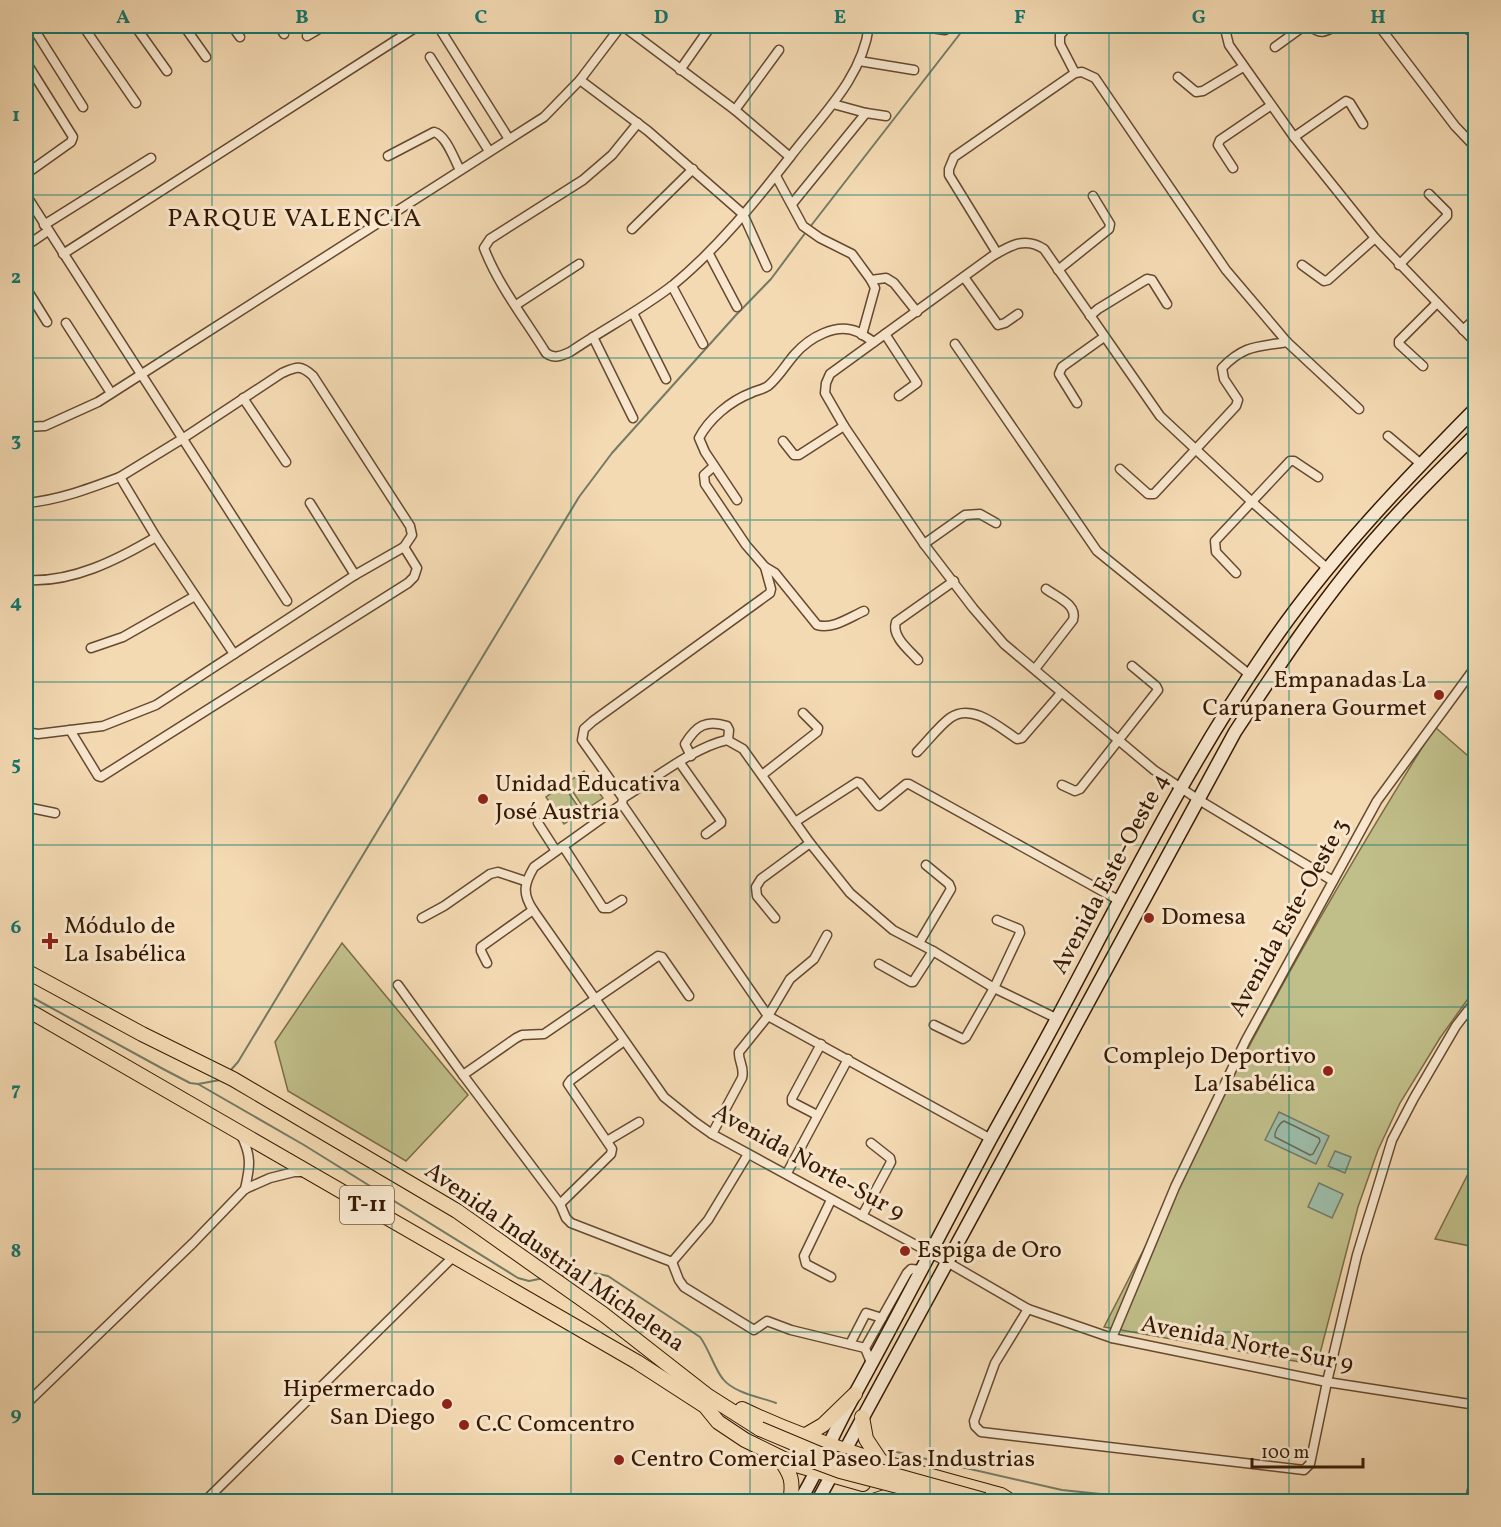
<svg xmlns="http://www.w3.org/2000/svg" width="1501" height="1527" viewBox="0 0 1501 1527" font-family="Vollkorn,serif">
<style>
.green{fill:#c0be89;stroke:#7b6c46;stroke-width:1.5}
.water{fill:#9dbba7;stroke:#747a65;stroke-width:1.5}
.lines{fill:none;stroke-linecap:round;stroke-linejoin:round}
.shore{stroke:#6a6a54;stroke-width:1.5}
.stream{stroke:#747a65;stroke-width:2}
.minor-casing{stroke:#66492e;stroke-width:11}
.secondary-casing{stroke:#361902;stroke-width:15}
.primary-casing{stroke:#361902;stroke-width:16}
.minor{stroke:#f8e7ce;stroke-width:8}
.secondary{stroke:#f8e7ce;stroke-width:12}
.primary{stroke:#f4dab3;stroke-width:14}
.primary-bridge-casing{stroke:#361902;stroke-width:16;stroke-linecap:butt}
.primary-bridge{stroke:#f4dab3;stroke-width:14}
.grid{fill:none;stroke:#0f766e;stroke-width:1.5;stroke-opacity:0.55}
.poi-dot{fill:#8f2418;stroke:#f8e7ce;stroke-width:2}
.labels{text-anchor:middle;dominant-baseline:central;stroke-width:6;stroke-linejoin:round;paint-order:stroke}
.shield{fill:#f8e7ce;stroke:#70573f;stroke-width:1.5}
.shield-label{font-size:22px;font-weight:bold;fill:#361902}
.poi-label{font-size:24px;fill:#361902;stroke:#f8e7ce;text-anchor:start}
.street-label{font-size:24px;fill:#361902;stroke:#f8e7ce}
.neighbourhood-label{font-size:26px;letter-spacing:1.5px;fill:#361902;stroke:#f8e7ce}
.neatline{fill:none;stroke:#0f766e;stroke-width:2}
.grid-label{font-size:20px;text-anchor:middle;font-weight:bold;fill:#0f766e}
</style>
<rect width="100%" height="100%" fill="#f4dab3"/>
<filter id="stains"><feTurbulence type="fractalNoise" baseFrequency=".00333" numOctaves="4"/><feColorMatrix values="0 0 0 0 .2 0 0 0 0 .09 0 0 0 0 .02 0 0 0 .5 -.17"/></filter>
<radialGradient id="worn" r=".72"><stop offset=".6" stop-color="#630" stop-opacity="0"/><stop offset="1" stop-color="#630" stop-opacity=".3"/></radialGradient>
<g class="green">
<path d="M1435 727 1475 762V989L1440 1038 1400 1103 1378 1150 1358 1207 1317 1365 1104 1327C1153 1232 1201 1136 1252 1041 1309 934 1371 829 1435 727Z"/>
<polygon points="584,771 603,798 585,810 567,783"/>
<polygon points="563,785 582,812 564,824 546,797"/>
<polygon points="342,943 468,1095 406,1161 288,1091 275,1042"/>
<polygon points="1475,1158 1475,1247 1435,1239 1471,1168"/>
</g>
<g class="water">
<polygon points="1279,1112 1329,1136 1316,1164 1265,1140"/>
<polygon points="1335,1151 1351,1157 1345,1173 1328,1166"/>
<polygon points="1319,1183 1343,1194 1332,1218 1308,1207"/>
</g>
<g class="lines">
<path class="shore" d="M1284 1121 1319 1138 1320 1141 1313 1154 1310 1155 1275 1137C1274 1133 1279 1123 1284 1121Z"/>
<g class="stream">
<polyline points="810,227 966,26"/>
<polyline points="26,994 165,1070 190,1083 198,1084 304,1145 518,1278 529,1281 544,1278"/>
<polyline points="229,1072 238,1062 579,497 612,453 736,315 771,279 806,232"/>
<polyline points="198,1084 220,1080"/>
<path d="M558 1276 589 1272 608 1276 700 1337C709 1349 715 1370 723 1379 734 1393 760 1397 776 1403"/>
<polyline points="887,1450 911,1455"/>
<polyline points="922,1458 1062,1490 1177,1502"/>
</g>
<defs>
<g id="minor">
<polyline points="32,26 83,107"/>
<polyline points="83,26 136,103"/>
<polyline points="135,26 167,71"/>
<polyline points="184,26 206,57"/>
<polyline points="232,26 240,37"/>
<polyline points="279,26 284,34"/>
<polyline points="438,26 509,139"/>
<polyline points="623,26 735,110 790,157"/>
<polyline points="917,26 945,30"/>
<polyline points="1068,26 1060,35 1060,44 1075,73"/>
<polyline points="1228,26 1226,33 1229,45 1294,137 1375,238 1476,343"/>
<path d="M1310 26C1320 35 1325 32 1336 26"/>
<polyline points="1379,26 1455,126 1476,148"/>
<polyline points="1463,26 1476,35"/>
<polyline points="307,36 324,26"/>
<polyline points="1275,47 1304,26"/>
<polyline points="430,57 489,151"/>
<polyline points="859,61 914,70"/>
<polyline points="26,62 73,137 71,142 26,174"/>
<polyline points="680,70 711,26"/>
<polyline points="1178,77 1196,92 1203,91 1243,67"/>
<polyline points="580,80 648,131 743,214 767,267"/>
<polyline points="833,104 866,113 886,116"/>
<polyline points="735,110 779,50"/>
<path d="M638 123 612 155 583 180 490 239 484 248C498 285 525 319 546 353 554 359 561 356 570 352 604 329 641 310 673 285 718 248 755 202 790 157 821 116 862 79 869 26"/>
<polyline points="1294,137 1346,101 1350,103 1363,124"/>
<path d="M388 156 434 132C446 135 454 159 460 170"/>
<polyline points="1233,168 1218,145 1220,140 1270,106"/>
<polyline points="776,176 803,226 820,238 852,254 871,280 875,288 862,335"/>
<polyline points="26,195 287,601"/>
<polyline points="792,204 866,113"/>
<polyline points="44,225 151,158"/>
<polyline points="632,229 693,169"/>
<polyline points="26,246 48,231"/>
<polyline points="997,253 949,175 949,169 954,157 1075,73 1082,72 1095,78 1226,270 1287,342 1359,409"/>
<polyline points="63,254 418,26"/>
<polyline points="709,254 737,307"/>
<polyline points="1302,265 1324,281 1328,280 1375,238"/>
<polyline points="1399,265 1447,216 1447,212 1429,194"/>
<polyline points="1058,270 1109,229 1110,224 1093,196"/>
<polyline points="964,277 998,325 1005,323 1018,314"/>
<polyline points="871,280 886,278 894,283 917,312"/>
<polyline points="672,286 703,344"/>
<polyline points="26,288 47,322"/>
<polyline points="516,305 579,264"/>
<polyline points="633,313 666,379"/>
<polyline points="1090,316 1098,309 1147,279 1152,280 1167,304"/>
<polyline points="66,323 111,393"/>
<polyline points="1463,330 1476,318"/>
<polyline points="885,334 917,383 899,396"/>
<polyline points="593,337 633,418"/>
<polyline points="955,344 1097,551 1250,675"/>
<polyline points="1423,366 1399,344 1399,341 1437,303"/>
<polyline points="243,398 286,462"/>
<polyline points="1077,403 1059,374 1062,367 1104,337"/>
<polyline points="26,427 45,426 98,402 544,117 580,80 621,26"/>
<polyline points="1388,436 1421,464"/>
<polyline points="783,441 794,455 799,455 844,426"/>
<path d="M1120 469 1148 494H1154L1236 406 1238 400 1224 379 1222 368C1244 345 1257 347 1287 342"/>
<path d="M737 500 705 452 699 438C709 419 730 401 751 393 757 390 762 390 768 386 779 377 786 364 795 354 809 338 836 322 858 332 863 335 869 339 874 342"/>
<path d="M26 503C59 500 88 489 120 477L156 537 234 654"/>
<polyline points="310,503 355,575"/>
<polyline points="924,544 965,515 980,514 996,523"/>
<path d="M765 567 775 573 817 625C832 630 850 617 864 611"/>
<path d="M1328 569 1251 501 1160 416 1044 249C1025 236 1009 246 991 257L830 374 826 383 825 393 844 426 924 544 973 608 1004 644 1154 770 1199 800 1333 881"/>
<polyline points="1236,573 1216,552 1215,541 1290,461 1294,461 1318,477"/>
<path d="M26 580C72 583 117 560 156 537"/>
<polyline points="91,648 123,637 195,596"/>
<path d="M918 660C909 650 891 636 896 622L954 581"/>
<path d="M1035 669 1073 620C1078 605 1057 597 1046 589"/>
<polyline points="70,730 98,776 101,777 408,583 414,577 417,568 404,547"/>
<path d="M26 732 38 734 103 726 156 705 355 575 404 547 412 535 410 526 313 376C300 364 296 367 282 373L182 439 120 477"/>
<path d="M917 752C928 741 938 727 950 718 972 702 1000 728 1017 739L1022 738 1061 693"/>
<path d="M691 756 685 744C696 726 706 719 727 726L729 730 728 740"/>
<polyline points="680,763 721,821 721,823 706,834"/>
<polyline points="762,775 817,732 818,728 803,713"/>
<polyline points="1062,785 1075,791 1080,789 1158,690 1156,686 1132,666"/>
<polyline points="623,798 582,740 584,729 593,721 770,593 771,589 765,567 746,545 705,484 704,475 714,466"/>
<polyline points="622,804 768,1016 790,979 814,959 827,935"/>
<polyline points="26,807 55,813"/>
<polyline points="795,822 857,782 860,783 879,806 906,784 909,784 1120,901"/>
<polyline points="538,823 556,851"/>
<polyline points="563,846 603,908 609,908 622,900"/>
<polyline points="422,918 444,906 490,874 498,872 525,881"/>
<polyline points="775,918 757,896 756,887 761,879 810,843"/>
<polyline points="919,943 951,889 949,884 926,865"/>
<polyline points="487,963 481,951 481,947 533,910"/>
<polyline points="879,964 911,982 913,982 933,951"/>
<polyline points="398,985 463,1075"/>
<polyline points="689,996 662,957 658,956 544,1034 522,1035 516,1038 463,1075 560,1204 566,1218 571,1223 672,1262 708,1220 748,1154"/>
<path d="M1058 1019 994 988 933 951 893 930 850 893 810 843 743 749 727 740C694 747 653 780 623 798L622 804 534 867C524 884 522 893 533 910L664 1097 695 1122 712 1134 947 1262 1028 1309 1112 1338 1327 1382 1476 1405"/>
<polyline points="934,1025 963,1039 966,1037 994,988 1020,933 1019,929 997,920"/>
<polyline points="817,1115 792,1102 792,1098 821,1044"/>
<path d="M712 1134 742 1078C745 1067 738 1061 739 1052L768 1016 991 1139"/>
<path d="M241 1135C252 1156 250 1167 245 1189"/>
<polyline points="607,1141 639,1122"/>
<polyline points="787,1173 848,1059"/>
<polyline points="560,1204 611,1154 612,1149 568,1084 571,1080 624,1041"/>
<polyline points="862,1216 891,1162 890,1158 871,1143"/>
<polyline points="672,1262 679,1280 684,1287 754,1330 767,1321 791,1330 865,1348"/>
<polyline points="831,1277 806,1264 804,1256 831,1200"/>
<polyline points="1028,1309 995,1363 974,1421 975,1426 981,1432 1304,1470 1310,1464 1327,1382 1357,1255 1392,1140 1414,1098 1456,1026 1476,1000"/>
<polyline points="1112,1338 1175,1187 1246,1040 1377,801 1476,666"/>
<polyline points="850,1344 866,1313 882,1318"/>
<polyline points="872,1365 865,1348 907,1273 911,1269 923,1270"/>
<polyline points="26,1404 193,1243 245,1189 270,1178 294,1172 306,1172"/>
<polyline points="204,1502 454,1256"/>
<polyline points="1470,1502 1476,1468"/>
</g>
<g id="secondary">
<path d="M799 1502C819 1470 832 1435 850 1403 898 1316 943 1228 990 1140 1014 1096 1039 1053 1062 1009 1127 887 1189 763 1268 648 1328 560 1401 484 1476 408"/>
<path d="M817 1502 1235 732C1281 662 1327 592 1384 529 1413 496 1445 465 1476 434"/>
</g>
<g id="primary">
<polyline points="26,971 142,1034 233,1079 457,1211 603,1314 708,1396 760,1429"/>
<polyline points="26,1009 637,1362 705,1406 718,1422 745,1440 796,1465 863,1484"/>
<path d="M742 1409C825 1449 913 1471 1001 1495L1012 1502"/>
<polyline points="862,1417 866,1439 882,1463"/>
<polyline points="804,1436 823,1425 855,1394"/>
<path d="M779 1457C791 1475 794 1480 790 1502"/>
<polyline points="870,1502 900,1492"/>
</g>
</defs>
<use href="#minor" class="minor-casing"/>
<use href="#secondary" class="secondary-casing"/>
<use href="#primary" class="primary-casing"/>
<use href="#minor" class="minor"/>
<use href="#secondary" class="secondary"/>
<use href="#primary" class="primary"/>
<defs>
<g id="primary-bridge">
<polyline points="760,1429 822,1455 984,1500"/>
<polyline points="797,1455 840,1471 940,1497"/>
</g>
</defs>
<use href="#primary-bridge" class="primary-bridge-casing"/>
<use href="#primary-bridge" class="primary-bridge"/>
</g>
<path class="grid" d="M212 26V1502M392 26V1502M571 26V1502M750 26V1502M930 26V1502M1109 26V1502M1289 26V1502M26 195H1476M26 358H1476M26 520H1476M26 682H1476M26 845H1476M26 1007H1476M26 1169H1476M26 1332H1476"/>
<g class="poi-dot">
<circle cx="1439" cy="695" r="6"/>
<circle cx="483" cy="799" r="6"/>
<circle cx="1149" cy="918" r="6"/>
<path d="M47 932h6v6h6v6h-6v6h-6v-6h-6v-6h6z"/>
<circle cx="1328" cy="1071" r="6"/>
<circle cx="905" cy="1251" r="6"/>
<circle cx="447" cy="1404" r="6"/>
<circle cx="464" cy="1425" r="6"/>
<circle cx="619" cy="1460" r="6"/>
</g>
<g class="labels">
<rect class="shield" x="340" y="1186" width="54" height="38" rx="4.5"/>
<g class="shield-label">
<text x="367" y="1205">T-11</text>
</g>
<g class="poi-label">
<text x="1427" y="681" text-anchor="end">Empanadas La<tspan x="1427" dy="28">Carupanera Gourmet</tspan></text>
<text x="495" y="785">Unidad Educativa<tspan x="495" dy="28">José Austria</tspan></text>
<text x="1161" y="918">Domesa</text>
<text x="64" y="927">Módulo de<tspan x="64" dy="28">La Isabélica</tspan></text>
<text x="1316" y="1057" text-anchor="end">Complejo Deportivo<tspan x="1316" dy="28">La Isabélica</tspan></text>
<text x="917" y="1251">Espiga de Oro</text>
<text x="435" y="1390" text-anchor="end">Hipermercado<tspan x="435" dy="28">San Diego</tspan></text>
<text x="476" y="1425">C.C Comcentro</text>
<text x="631" y="1460">Centro Comercial Paseo Las Industrias</text>
</g>
<g class="street-label">
<text transform="translate(1111 874) rotate(-62)">Avenida Este-Oeste 4</text>
<text transform="translate(1290 918) rotate(-61)">Avenida Este-Oeste 3</text>
<text transform="translate(808 1163) rotate(29)">Avenida Norte-Sur 9</text>
<text transform="translate(554 1258) rotate(35)">Avenida Industrial Michelena</text>
<text transform="translate(1247 1345) rotate(11)">Avenida Norte-Sur 9</text>
</g>
<g class="neighbourhood-label">
<text x="295" y="219">PARQUE VALENCIA</text>
</g>
</g>
<rect width="1501" height="1527" fill="none" stroke="#f4dab3" stroke-width="66"/>
<path d="M1252 1458v9h111v-9" fill="none" stroke="#361902" stroke-width="3"/>
<text x="1261" y="1458" font-size="18" fill="#361902" stroke="#f8e7ce" stroke-width="4.5" paint-order="stroke">100 m</text>
<rect x="33" y="33" width="1435" height="1461" class="neatline"/>
<g class="grid-label">
<text x="123" y="23">A</text>
<text x="302" y="23">B</text>
<text x="481" y="23">C</text>
<text x="661" y="23">D</text>
<text x="840" y="23">E</text>
<text x="1020" y="23">F</text>
<text x="1199" y="23">G</text>
<text x="1378" y="23">H</text>
<text x="16" y="121">1</text>
<text x="16" y="283">2</text>
<text x="16" y="446">3</text>
<text x="16" y="608">4</text>
<text x="16" y="770">5</text>
<text x="16" y="933">6</text>
<text x="16" y="1095">7</text>
<text x="16" y="1257">8</text>
<text x="16" y="1420">9</text>
</g>
<rect width="100%" height="100%" filter="url(#stains)"/>
<rect width="100%" height="100%" fill="url(#worn)"/>
</svg>
